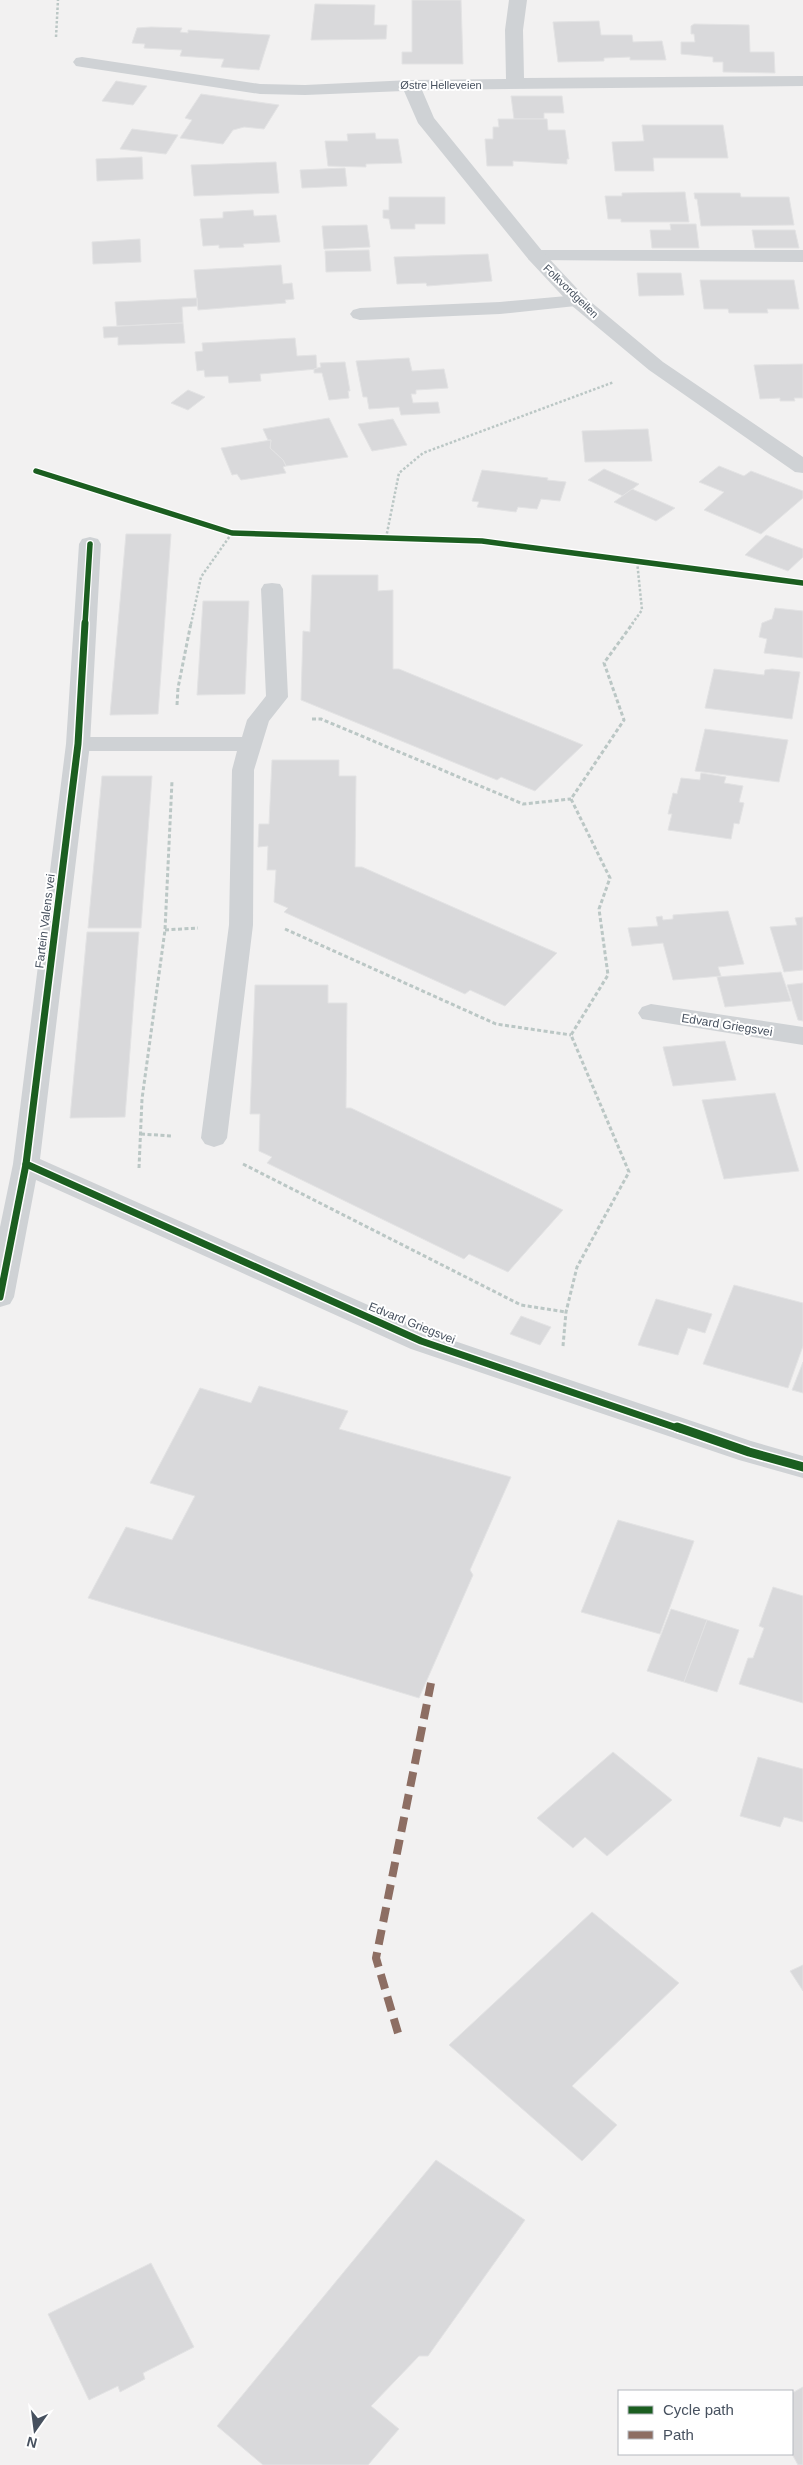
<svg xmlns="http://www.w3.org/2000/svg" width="803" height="2465" viewBox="0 0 803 2465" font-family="Helvetica,sans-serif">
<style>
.building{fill:#d9d9db;stroke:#e3e3e4}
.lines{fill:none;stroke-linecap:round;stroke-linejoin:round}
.path-far1{stroke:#bbc7c5;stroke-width:2.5;stroke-dasharray:2.5 2;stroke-linecap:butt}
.path{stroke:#bbc7c5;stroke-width:3;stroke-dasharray:4 2.5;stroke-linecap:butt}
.service{fill:#cfd2d5;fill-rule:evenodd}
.minor{fill:#cfd2d5;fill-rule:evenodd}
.quiet{stroke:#8d6e63;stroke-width:8;stroke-dasharray:15 8;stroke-linecap:butt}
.cycleway-far2-casing{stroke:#fff;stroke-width:8}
.cycleway-far1-casing{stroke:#fff;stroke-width:10}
.cycleway-casing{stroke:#fff;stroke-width:12}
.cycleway-far2{stroke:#1b5e20;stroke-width:5.5}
.cycleway-far1{stroke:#1b5e20;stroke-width:7}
.cycleway{stroke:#1b5e20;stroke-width:9}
.labels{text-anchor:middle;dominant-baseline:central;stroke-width:4;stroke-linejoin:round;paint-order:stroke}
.far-street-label{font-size:11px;fill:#47515f;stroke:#fff}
.street-label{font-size:12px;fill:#47515f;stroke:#fff}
</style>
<rect width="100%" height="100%" fill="#f2f1f1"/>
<g class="building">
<polygon points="412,0 461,0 463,64 402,64 402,52 412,52"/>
<polygon points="315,4 375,5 374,25 387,25 386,39 311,40"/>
<polygon points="599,21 601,35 632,35 633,42 662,41 666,60 630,60 630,57 604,58 604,61 558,62 553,22"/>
<polygon points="694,24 749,25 750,52 774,52 775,73 723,72 723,62 713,62 713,57 681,54 681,42 695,42 694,34 691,34 691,26"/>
<polygon points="151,27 182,28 180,32 188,33 188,30 270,35 259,70 221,67 224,59 180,56 182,50 144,48 145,44 132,43 137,28"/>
<polygon points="116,81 147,86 133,105 102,101"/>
<polygon points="201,94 279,105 264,129 244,127 233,130 223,144 180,138 192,120 185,118"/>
<polygon points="511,96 562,96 564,113 544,113 544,119 514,119"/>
<polygon points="498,119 547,119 548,130 565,130 569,159 567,159 567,164 513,161 513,166 487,166 485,139 493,139 493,127 499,127"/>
<polygon points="642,125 723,125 728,158 653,158 654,171 615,171 612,142 644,141"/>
<polygon points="132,129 178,135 166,154 120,149"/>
<polygon points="375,133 376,139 398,139 402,163 366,164 366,167 328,166 325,141 348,141 347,134"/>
<polygon points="142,157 143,179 97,181 96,159"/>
<polygon points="276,162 279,193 194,196 191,165"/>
<polygon points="345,168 347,186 302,188 300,170"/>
<polygon points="685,192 689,222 621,222 621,219 608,219 605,196 622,196 622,193"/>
<polygon points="694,193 740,193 741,197 789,197 794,225 701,226 697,199 695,199"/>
<polygon points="389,197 445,197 445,224 415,224 415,229 391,229 389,219 383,218 383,210 389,210"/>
<polygon points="253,210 254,216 276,215 280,242 243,244 244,247 219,248 219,245 203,246 200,219 223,218 223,212"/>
<polygon points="670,224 696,224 699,248 652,248 650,230 671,230"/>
<polygon points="367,225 370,247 324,249 322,226"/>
<polygon points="752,230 795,230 799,248 755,248"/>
<polygon points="140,239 141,262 93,264 92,242"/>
<polygon points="369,250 371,271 326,272 325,251"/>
<polygon points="488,254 492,281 427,286 426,283 397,284 394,257"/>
<polygon points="281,265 283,284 292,283 294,299 285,300 286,303 198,310 194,270"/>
<polygon points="637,273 681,273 684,295 639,296"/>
<polygon points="700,280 794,280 799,309 767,309 768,313 729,313 728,309 704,309"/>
<polygon points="197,298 197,306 182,307 183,323 117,326 115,302"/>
<polygon points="183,323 185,343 118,345 118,337 104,338 103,327"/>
<polygon points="295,338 297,356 316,355 317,369 260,374 261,381 229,383 228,376 205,377 204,370 197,371 195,352 203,351 202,343"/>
<polygon points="409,358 412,371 444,369 448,388 416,390 416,394 411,394 413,403 438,402 440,413 401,415 399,407 369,409 367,397 363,397 356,361"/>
<polygon points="345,362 350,391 348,391 349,398 329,400 322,373 314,373 314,369 321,367 320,363"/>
<polygon points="803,364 803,398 794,398 795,401 780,401 780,398 760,399 754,365"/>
<polygon points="188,390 205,397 188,410 171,403"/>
<polygon points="329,418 348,457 286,466 283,460 270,448 271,440 268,440 263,429"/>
<polygon points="393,419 407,445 372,451 358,424"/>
<polygon points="648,429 652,461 585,462 582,431"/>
<polygon points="271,440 270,448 283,460 286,466 283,467 286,473 241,480 237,474 232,475 221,448"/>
<polygon points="719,466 744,476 751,471 803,491 803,498 761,534 704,510 724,492 699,482"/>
<polygon points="604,469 639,484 623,496 588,480"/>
<polygon points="482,470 548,478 547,480 566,482 560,501 541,499 537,509 518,507 516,512 477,507 479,502 472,501"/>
<polygon points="632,489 675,508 656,521 614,502"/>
<polygon points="126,534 171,534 158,714 110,715"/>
<polygon points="766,535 803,549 803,557 788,571 745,555"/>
<polygon points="312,575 378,575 378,591 393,590 393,669 399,669 583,745 535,791 501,777 497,780 301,700 303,631 310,632"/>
<polygon points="203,601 249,601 245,694 197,695"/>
<polygon points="775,608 803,611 803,658 764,653 767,639 759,637 762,623 772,619"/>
<polygon points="714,669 764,675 765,670 772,669 800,672 792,719 705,708"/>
<polygon points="705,729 788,740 779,782 695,771"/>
<polygon points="272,760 339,760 339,776 356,776 355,867 362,867 557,953 505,1006 470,990 465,994 284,912 288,908 274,902 276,870 267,870 268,846 258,847 259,824 269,824"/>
<polygon points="701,773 726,777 724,783 743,786 739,802 744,803 739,824 734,823 731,839 668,830 672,814 668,814 673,793 677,794 681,778 700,780"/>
<polygon points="102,776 152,776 141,928 88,928"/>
<polygon points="728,911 744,964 718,967 721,976 673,980 663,943 632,946 628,928 658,926 656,917 662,916 663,920 673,919 673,915"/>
<polygon points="803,917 803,970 784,972 770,927 797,925 795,918"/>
<polygon points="87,932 139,932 125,1117 70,1118"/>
<polygon points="781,972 791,1001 725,1007 717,977"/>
<polygon points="803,983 803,1021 798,1020 787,985"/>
<polygon points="255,985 328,985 328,1003 347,1003 346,1108 351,1108 563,1210 508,1272 469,1254 464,1259 267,1163 272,1157 259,1151 260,1114 250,1114"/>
<polygon points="725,1041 736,1080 673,1086 663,1047"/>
<polygon points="775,1093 799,1171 724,1179 702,1100"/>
<polygon points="734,1285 803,1303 803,1346 788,1388 703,1364"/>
<polygon points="656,1299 712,1314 705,1333 688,1328 678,1355 638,1345"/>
<polygon points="521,1316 551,1327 540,1345 510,1334"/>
<polygon points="803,1362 803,1393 792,1390"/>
<polygon points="259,1386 348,1411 339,1429 511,1477 470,1570 473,1575 419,1698 88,1598 126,1527 172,1540 195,1496 150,1483 200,1388 251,1403"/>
<polygon points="618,1520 694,1541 660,1634 581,1612"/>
<polygon points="773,1587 803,1596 803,1703 739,1684 748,1658 753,1658 764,1628 759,1626"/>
<polygon points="671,1609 707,1620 684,1682 647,1671"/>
<polygon points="707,1620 739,1630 717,1692 684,1682"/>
<polygon points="613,1752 672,1800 607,1856 585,1837 573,1848 537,1818"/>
<polygon points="758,1757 803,1769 803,1822 784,1817 780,1827 740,1816"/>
<polygon points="592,1912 679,1983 572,2086 617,2125 582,2161 449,2045"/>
<polygon points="803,1965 803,1991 790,1971"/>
<polygon points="436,2160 525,2220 428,2356 419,2356 371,2406 399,2429 368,2465 263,2465 217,2426"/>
<polygon points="151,2263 194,2347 143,2373 145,2379 120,2392 118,2386 89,2400 48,2314"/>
<polygon points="803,2387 803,2465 798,2465 792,2454 792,2393"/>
</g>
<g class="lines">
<g class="path-far1">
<polyline points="56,37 58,0"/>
<polyline points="36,471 232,533 482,541 803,583"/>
<polyline points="386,538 399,473 423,453 614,382"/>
<polyline points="191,624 201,577 232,533"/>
<polyline points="632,624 642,610 637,561"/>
</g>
<g class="path">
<polyline points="177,705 178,688 191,623"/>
<polyline points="312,719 321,719 523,804 571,799"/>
<polyline points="285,929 496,1024 571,1035"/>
<polyline points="165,930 198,928"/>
<polyline points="141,1134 172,1136"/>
<polyline points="243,1164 521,1305 566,1312"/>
<polyline points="139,1168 142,1099 165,930 172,781"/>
<polyline points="563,1346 566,1312 577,1267 629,1172 571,1035 608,975 599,909 610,878 571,799 624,720 604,663 633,623"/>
</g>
<g class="service">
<polygon points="536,250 803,250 803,262 529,260 527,256 529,252"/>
<polygon points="578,295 585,297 588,301 585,305 500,314 360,320 353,318 350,314 353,310 360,308 500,302"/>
<polygon points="272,583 280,584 283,589 288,697 269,721 254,770 253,925 227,1138 223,1144 214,1147 205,1144 201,1138 229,925 232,770 237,751 78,751 70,749 67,744 70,739 78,737 242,737 247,720 266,696 261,589 264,584"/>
</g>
<g class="minor">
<polygon points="509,0 527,0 523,30 524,78 803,76 803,86 422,90 434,118 543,252 585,297 663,362 803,457 803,473 795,472 649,370 571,305 529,260 418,123 404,91 305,95 260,94 82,67 76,66 73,62 76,58 82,57 260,84 305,85 411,80 506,79 505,30"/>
<polygon points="90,537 98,539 101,544 90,744 40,1159 431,1333 751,1441 803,1456 803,1478 739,1460 411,1349 36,1180 14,1297 10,1304 0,1307 0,1227 13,1164 66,744 79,544 82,539"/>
<polygon points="651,1004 803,1027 803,1045 642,1019 638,1013 642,1007"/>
</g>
<polyline class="quiet" points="398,2033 376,1958 431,1683"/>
<defs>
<g id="cycleway-far2">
<polyline points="36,471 232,533 482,541 803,583"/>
<polyline points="85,624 90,544"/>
</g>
<g id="cycleway-far1">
<polyline points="26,1164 421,1341 680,1429"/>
<polyline points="0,1297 26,1164 78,744 85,623"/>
</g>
<polyline id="cycleway" points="677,1427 749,1452 803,1467"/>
</defs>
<use href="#cycleway-far2" class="cycleway-far2-casing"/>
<use href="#cycleway-far1" class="cycleway-far1-casing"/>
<use href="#cycleway" class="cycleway-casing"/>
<use href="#cycleway-far2" class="cycleway-far2"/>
<use href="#cycleway-far1" class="cycleway-far1"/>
<use href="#cycleway" class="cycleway"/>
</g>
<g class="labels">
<g class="far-street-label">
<text x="441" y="85">Østre Helleveien</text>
<text transform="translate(571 291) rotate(44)">Folkvordgeilen</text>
</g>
<g class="street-label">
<text transform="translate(45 921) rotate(-83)">Fartein Valens vei</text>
<text transform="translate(727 1025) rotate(9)">Edvard Griegsvei</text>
<text transform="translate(412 1323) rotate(22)">Edvard Griegsvei</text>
</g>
</g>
<rect x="618" y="2390" width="175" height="65" fill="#ffffff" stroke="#b5b9bf"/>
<rect x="628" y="2406" width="25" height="8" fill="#1b5e20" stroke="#b5b9bf"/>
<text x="663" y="2415" font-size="15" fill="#47515f">Cycle path</text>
<rect x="628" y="2431" width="25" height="8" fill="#8d6e63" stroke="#b5b9bf"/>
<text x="663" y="2440" font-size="15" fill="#47515f">Path</text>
<g transform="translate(35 2430) rotate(194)" stroke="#ffffff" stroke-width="4" paint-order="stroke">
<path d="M0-4L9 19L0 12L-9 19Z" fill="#47515f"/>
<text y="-8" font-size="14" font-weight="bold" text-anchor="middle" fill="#47515f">N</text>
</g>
</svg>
